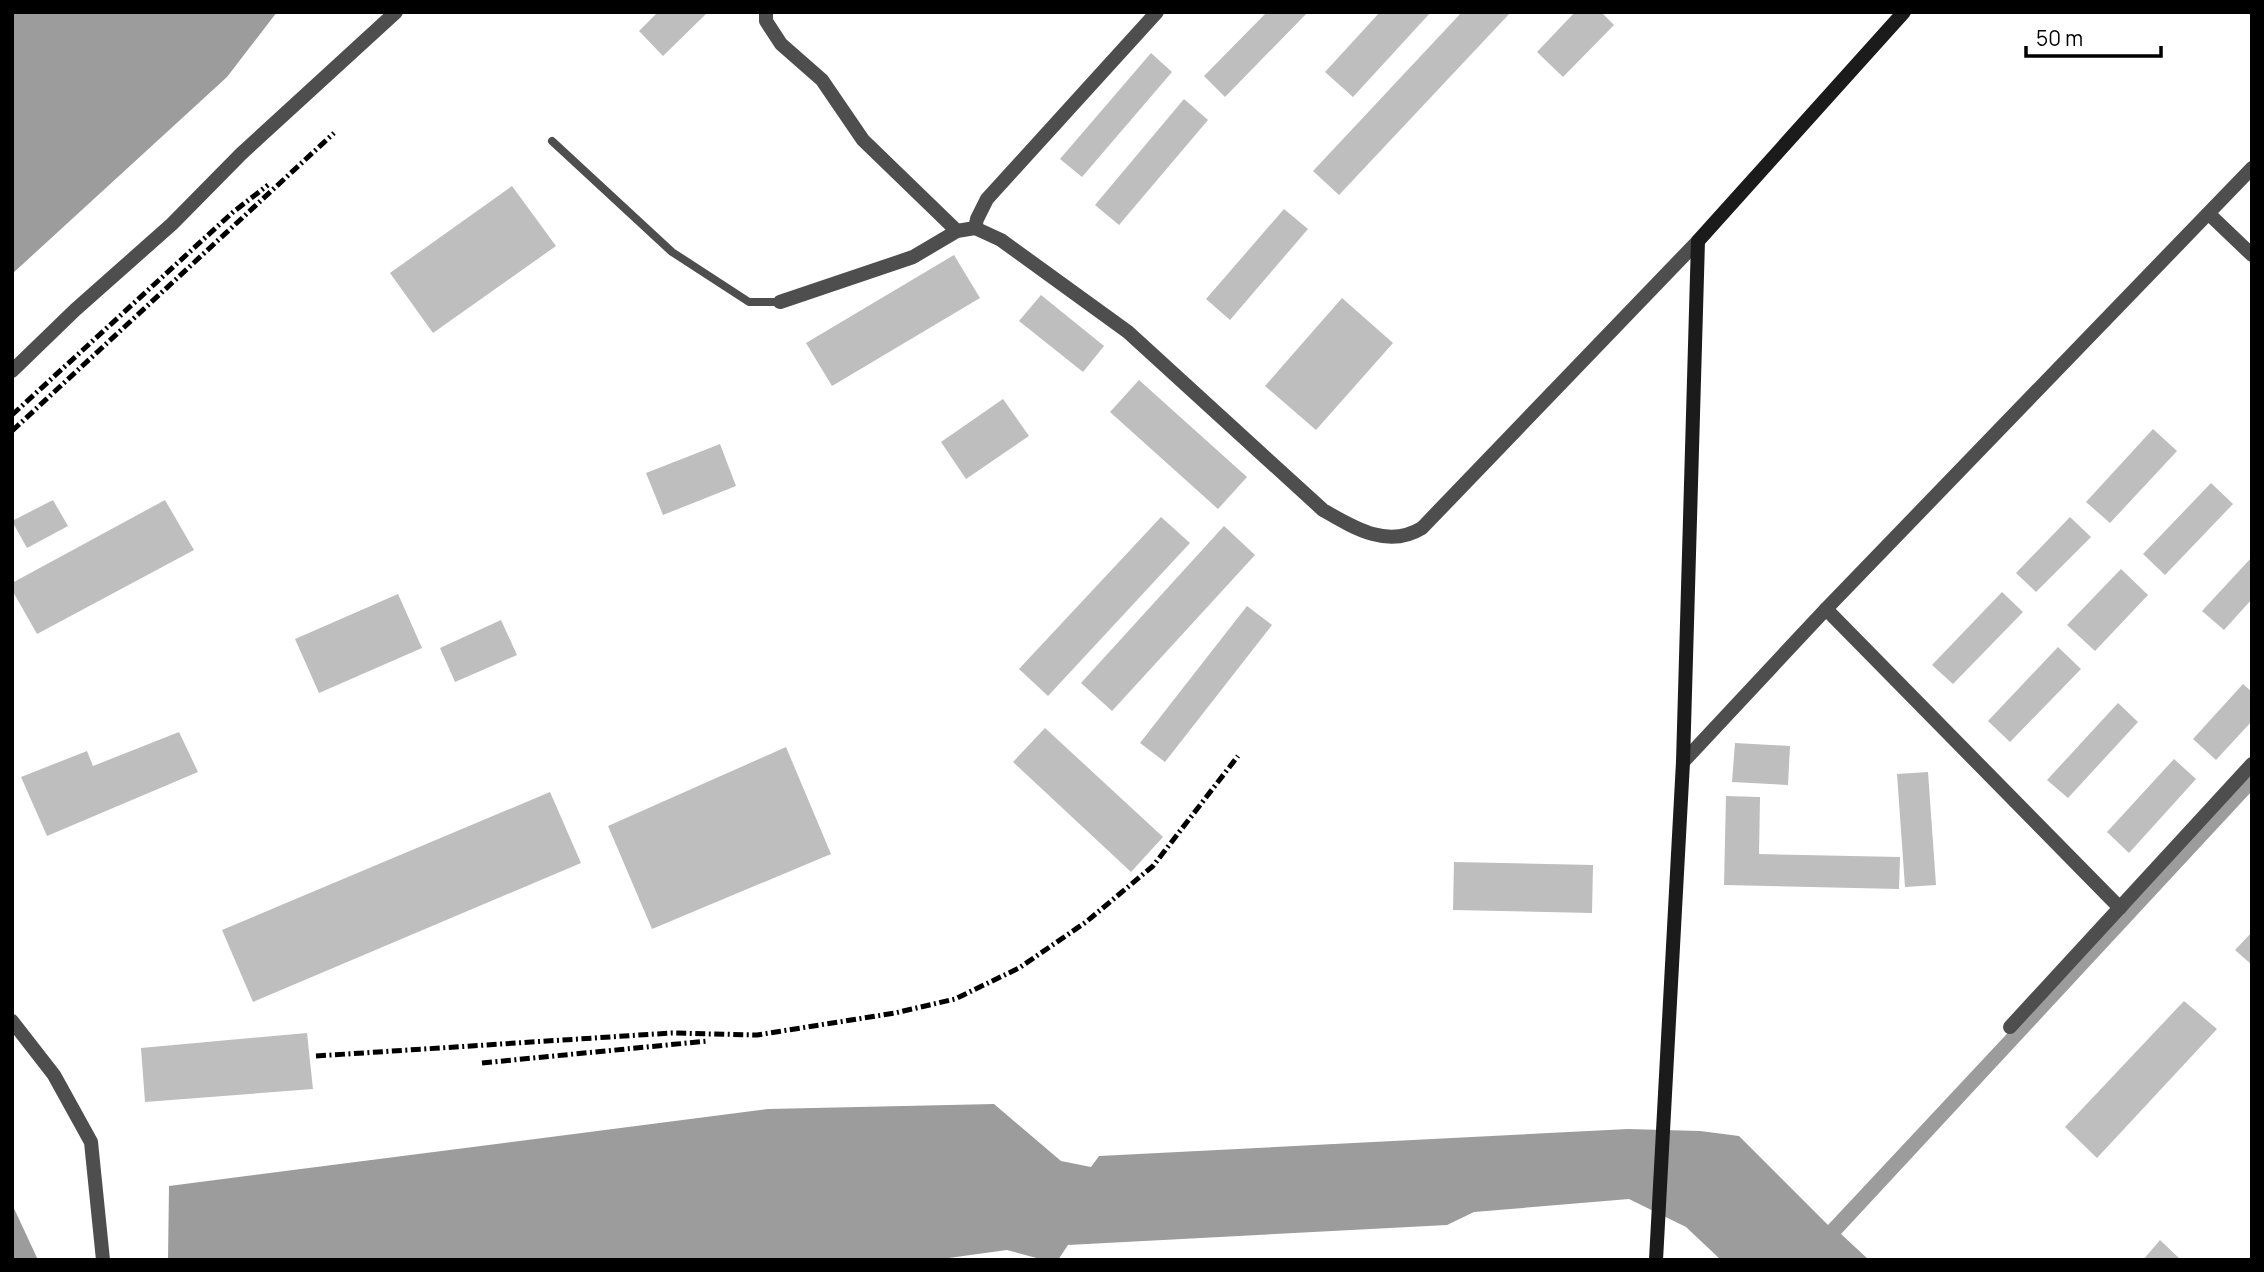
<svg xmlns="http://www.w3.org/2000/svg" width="2264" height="1272" viewBox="0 0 2264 1272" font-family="Manrope,sans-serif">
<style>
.water{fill:#9c9c9c}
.building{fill:#bebebe}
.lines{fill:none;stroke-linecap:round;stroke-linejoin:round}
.service{stroke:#4e4e4e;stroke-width:8}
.minor{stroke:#4e4e4e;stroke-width:14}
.tertiary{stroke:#4e4e4e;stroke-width:14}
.secondary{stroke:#1b1b1b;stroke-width:14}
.rail{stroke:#000;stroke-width:5;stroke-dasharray:10 3.5 2 3.5;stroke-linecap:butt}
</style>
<rect width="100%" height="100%" fill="#fff"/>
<g class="water">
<polygon points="12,12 277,12 227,77 12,274"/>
<polygon points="2252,772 2252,791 1841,1234 1869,1260 1721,1260 1686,1227 1629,1199 1474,1212 1447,1225 1068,1245 1058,1260 1044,1260 1007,1250 934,1260 168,1260 169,1186 768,1109 994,1104 1061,1161 1091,1167 1099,1156 1628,1129 1700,1131 1739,1136 1828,1225"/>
<polygon points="12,1204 38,1260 12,1260"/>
</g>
<g class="building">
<polygon points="658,12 708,12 663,56 639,31"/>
<polygon points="1267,12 1308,12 1225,97 1204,76"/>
<polygon points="1380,12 1431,12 1353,97 1325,72"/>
<polygon points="1462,12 1511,12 1339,195 1313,171"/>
<polygon points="1575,12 1601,12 1614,25 1563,77 1537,52"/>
<polygon points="1151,53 1172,72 1082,177 1060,159"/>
<polygon points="1184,99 1208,120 1119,225 1095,205"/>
<polygon points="512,186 556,246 433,333 390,273"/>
<polygon points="1284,209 1308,229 1230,320 1206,299"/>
<polygon points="954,255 980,298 832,386 806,343"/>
<polygon points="1041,295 1104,346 1083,372 1019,321"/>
<polygon points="1342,298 1393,343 1316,430 1265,386"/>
<polygon points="1139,380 1247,477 1218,509 1110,412"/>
<polygon points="1003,399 1029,436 966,479 941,442"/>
<polygon points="2153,429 2177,451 2110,523 2086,502"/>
<polygon points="720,444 736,486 663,515 646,473"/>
<polygon points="2211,483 2233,504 2165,575 2143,554"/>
<polygon points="53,500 68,526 27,548 12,521"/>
<polygon points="165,500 194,550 37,634 12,590 12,583"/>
<polygon points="1161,517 1190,543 1048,696 1019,669"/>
<polygon points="2070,517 2091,537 2036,592 2016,573"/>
<polygon points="1224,526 1255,555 1112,711 1081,683"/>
<polygon points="2252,557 2252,599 2224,630 2202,611"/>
<polygon points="2121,569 2148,595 2095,651 2067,625"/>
<polygon points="2002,592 2023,612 1953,684 1932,665"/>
<polygon points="398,594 422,648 319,693 295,639"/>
<polygon points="1247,606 1272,625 1165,762 1140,743"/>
<polygon points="501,620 517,655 455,682 440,648"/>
<polygon points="2058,647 2081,669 2010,742 1988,721"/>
<polygon points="2243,684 2252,692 2252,721 2216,760 2193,739"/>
<polygon points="2118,703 2138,722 2068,798 2047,780"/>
<polygon points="1045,728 1163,837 1131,872 1013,762"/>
<polygon points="179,732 198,772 47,836 21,777 87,751 93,766"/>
<polygon points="1735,743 1790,746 1788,785 1732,782"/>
<polygon points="786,747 831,854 652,929 608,826"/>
<polygon points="2174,759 2196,779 2129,853 2107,832"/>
<polygon points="1928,772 1936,885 1905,887 1897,774"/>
<polygon points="550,792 581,863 253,1002 222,930"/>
<polygon points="1726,796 1760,797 1759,854 1900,857 1899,889 1724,885"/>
<polygon points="1454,862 1593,865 1592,913 1453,910"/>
<polygon points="2252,932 2252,965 2235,950"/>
<polygon points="2184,1001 2217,1029 2097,1158 2065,1127"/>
<polygon points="307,1033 313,1089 145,1102 141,1048"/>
<polygon points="2160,1240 2181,1260 2143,1260"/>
</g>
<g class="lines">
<polyline class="service" points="552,141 672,252 749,302 780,302"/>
<g class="minor">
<polyline points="766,12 766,21 781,44 822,80 863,140 957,231"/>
<polyline points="2209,214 2252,255"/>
<polyline points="780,302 913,257 957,231 975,228 977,219 987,199 1157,12"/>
<polyline points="12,371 75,310 172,224 241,154 396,12"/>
<polyline points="1826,609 2120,908"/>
<polyline points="1683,762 1826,609 2252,168"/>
<polyline points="12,1021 54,1075 91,1142 103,1260"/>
<polyline points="2010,1027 2252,764"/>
</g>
<path class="tertiary" d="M975 228 1001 240 1128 332 1323 510C1354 528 1388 549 1422 528L1698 241"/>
<polyline class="secondary" points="1656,1260 1683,762 1698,241 1904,12"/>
<g class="rail">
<polyline points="12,415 232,213 268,185"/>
<polyline points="12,431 334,133"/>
<polyline points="316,1056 671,1033 757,1035 895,1013 955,999 1019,968 1086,922 1153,866 1238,756"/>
<polyline points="482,1063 708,1041"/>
</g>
</g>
<rect width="2264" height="1272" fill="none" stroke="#000000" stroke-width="28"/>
<path d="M2026 46v10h135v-10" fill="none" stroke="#000000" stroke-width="3.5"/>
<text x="2036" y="46" font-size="21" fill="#000000" stroke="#ffffff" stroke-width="5" paint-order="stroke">50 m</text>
</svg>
